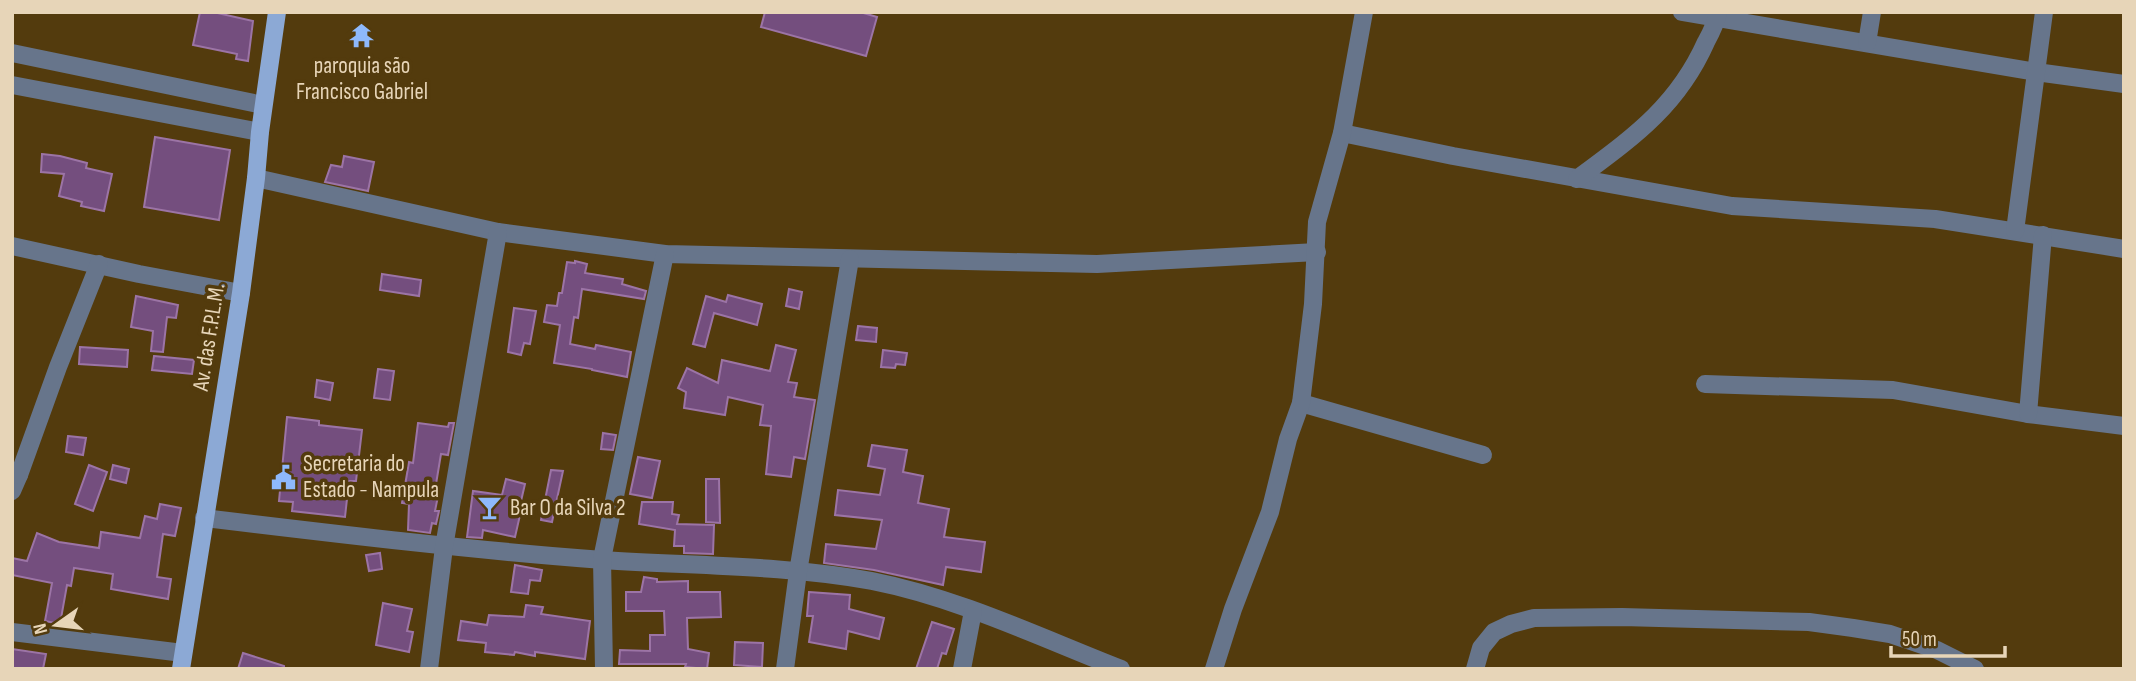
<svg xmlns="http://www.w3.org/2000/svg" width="2136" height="681" viewBox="0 0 2136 681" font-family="'Sofia Sans Condensed',sans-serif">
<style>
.building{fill:#744e7e;stroke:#9c74a6;stroke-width:2}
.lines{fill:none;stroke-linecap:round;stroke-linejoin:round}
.minor{stroke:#67758b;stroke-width:18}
.major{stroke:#8ca9d5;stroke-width:18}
.labels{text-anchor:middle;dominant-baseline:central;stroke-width:7;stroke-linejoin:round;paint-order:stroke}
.poi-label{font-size:23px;fill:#e7d5b8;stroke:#533b0d;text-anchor:start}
.street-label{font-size:23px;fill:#e7d5b8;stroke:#533b0d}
</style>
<rect width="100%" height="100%" fill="#533b0d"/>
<g class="building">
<polygon points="200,12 213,12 253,21 248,61 236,59 237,54 193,45"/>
<polygon points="765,12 860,12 877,17 866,56 761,27"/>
<polygon points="155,137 230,150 219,220 144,207"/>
<polygon points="42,154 60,156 87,163 86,168 112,174 104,211 81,206 82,202 59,196 64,174 41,172"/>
<polygon points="344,156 374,162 368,191 325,182 331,165 342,167"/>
<polygon points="575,261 587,264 585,273 623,279 622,284 646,291 644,299 582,289 578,318 574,317 570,344 595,349 596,345 631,352 627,377 592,370 592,369 554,363 560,325 544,322 547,305 557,306 559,293 562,293 567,262 575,263"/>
<polygon points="382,274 421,280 419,296 380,290"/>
<polygon points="789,289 802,292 799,309 786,306"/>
<polygon points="728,295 762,304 757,325 714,313 705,347 693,344 706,296 726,302"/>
<polygon points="136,296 178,305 176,318 167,317 163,352 151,351 153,331 131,327"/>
<polygon points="514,308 536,311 530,344 524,343 521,355 508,352"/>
<polygon points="858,326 877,328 876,342 856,340"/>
<polygon points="776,345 796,350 788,382 797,383 794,397 815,400 805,459 794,457 791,477 766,474 771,426 760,425 763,405 728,397 725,415 684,408 686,392 678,388 687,368 718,383 722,360 770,371"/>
<polygon points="80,347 128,350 127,367 79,364"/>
<polygon points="883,350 907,353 905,365 896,364 895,368 881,367"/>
<polygon points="154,356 194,360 192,374 152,370"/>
<polygon points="378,369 394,371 390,400 374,398"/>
<polygon points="317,380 333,383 330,400 315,397"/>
<polygon points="287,417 319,421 319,425 362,430 356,481 349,481 345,517 292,511 293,502 279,501"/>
<polygon points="418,423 448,427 449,423 454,423 448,455 441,454 435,490 439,491 435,511 439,511 436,524 432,523 430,533 408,530 409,504 402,503 409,462 413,463"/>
<polygon points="603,433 616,435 613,450 601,449"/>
<polygon points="68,436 86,438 83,455 66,452"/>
<polygon points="872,445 907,450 903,472 923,476 918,503 949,509 944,537 985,542 981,572 946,567 943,585 874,570 824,563 826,544 876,549 882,520 835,515 838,490 880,495 885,469 868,466"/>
<polygon points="638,457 660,461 652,498 630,494"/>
<polygon points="89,465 107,472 93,511 75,504"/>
<polygon points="113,465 129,469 126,483 110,479"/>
<polygon points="551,470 563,471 552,522 541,520"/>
<polygon points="506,479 525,484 518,514 520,515 515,537 483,530 482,538 467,537 473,491 502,495"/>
<polygon points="706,479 719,479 720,523 706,522"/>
<polygon points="642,502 673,502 672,514 679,515 677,524 714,525 713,554 684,553 684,546 674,546 675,530 639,524"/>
<polygon points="160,504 181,508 175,536 163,534 157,577 171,579 168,599 111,589 113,574 74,568 71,586 67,585 60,624 45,621 52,583 12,575 12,558 27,561 37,533 59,542 99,548 101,532 140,538 145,516 157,519"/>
<polygon points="380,553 382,569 369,571 366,555"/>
<polygon points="515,565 542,570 540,581 530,580 528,594 511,592"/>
<polygon points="644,577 657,579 657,582 688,581 688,592 720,592 721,617 687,618 688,649 709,653 707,669 685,667 686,664 619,664 620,650 650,651 650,635 665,635 664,611 626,611 626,592 641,592"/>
<polygon points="809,592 850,595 849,609 884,618 879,639 848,631 846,649 809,642 813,616 807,616"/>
<polygon points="383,603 412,609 407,631 413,632 409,652 376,645"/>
<polygon points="526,605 543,607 541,614 590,621 585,659 535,652 535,656 515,652 514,655 485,652 486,643 458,640 461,621 487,625 489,615 524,617"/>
<polygon points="932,622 954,629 946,654 942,653 937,669 916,669"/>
<polygon points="735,642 763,643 762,667 734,665"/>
<polygon points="12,649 46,654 43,669 12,669"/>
<polygon points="243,653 284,666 284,669 238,669"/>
</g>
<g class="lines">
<g class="minor">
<polyline points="1682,12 2036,72 2124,84"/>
<polyline points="1867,43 1872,12"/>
<polyline points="12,53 263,105"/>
<polyline points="12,85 260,132"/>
<polyline points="1342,133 1453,156 1732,206 1935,219 2124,249"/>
<polyline points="256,178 498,232 665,254 1097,264 1317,252"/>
<path d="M1577 179C1632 138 1677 107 1706 42 1711 33 1716 23 1718 12"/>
<polyline points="2015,231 2044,12"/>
<polyline points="12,246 139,274 241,293"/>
<polyline points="1705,384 1893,390 2028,414 2124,426"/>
<polyline points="1301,403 1483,455"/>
<polyline points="2028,414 2043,235"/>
<polyline points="12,471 19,475 12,491"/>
<polyline points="19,475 58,367 99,264"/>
<path d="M204 518C337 534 469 550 603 560 692 566 785 565 872 581 958 598 1039 637 1121 669"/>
<polyline points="12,632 183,653"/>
<polyline points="429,669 444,547 498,232"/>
<polyline points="604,669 602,559 665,254"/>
<polyline points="785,669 798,572 850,259"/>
<polyline points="962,669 973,611"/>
<polyline points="1214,669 1233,609 1270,512 1288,439 1301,403 1313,304 1317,222 1342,133 1364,12"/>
<polyline points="1475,669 1481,648 1494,632 1511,624 1534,618 1622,617 1809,622 1853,628 1890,634 1937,650 1975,669"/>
</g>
<polyline class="major" points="181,669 241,293 256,178 260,132 277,12"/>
</g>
<defs>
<symbol id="temple-bare" viewBox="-9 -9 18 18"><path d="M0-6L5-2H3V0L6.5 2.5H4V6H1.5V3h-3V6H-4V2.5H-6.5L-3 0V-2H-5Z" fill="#8eb9fc" stroke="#533b0d" stroke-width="2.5" paint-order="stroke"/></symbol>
<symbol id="civic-bare" viewBox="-9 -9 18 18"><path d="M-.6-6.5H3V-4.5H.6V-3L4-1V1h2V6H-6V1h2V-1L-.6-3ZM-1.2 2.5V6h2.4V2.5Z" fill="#8eb9fc" stroke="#533b0d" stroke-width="2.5" paint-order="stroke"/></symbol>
<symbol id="bar-bare" viewBox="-9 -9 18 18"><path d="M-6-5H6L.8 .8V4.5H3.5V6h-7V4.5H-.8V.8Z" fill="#8eb9fc" stroke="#533b0d" stroke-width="2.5" paint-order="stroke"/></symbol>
</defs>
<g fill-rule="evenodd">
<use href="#temple-bare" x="344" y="18" width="35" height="35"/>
<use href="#civic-bare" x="266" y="460" width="35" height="35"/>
<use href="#bar-bare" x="472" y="490" width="35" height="35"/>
</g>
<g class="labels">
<g class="poi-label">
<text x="362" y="66" text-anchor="middle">paroquia são<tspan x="362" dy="26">Francisco Gabriel</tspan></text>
<text x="303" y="464">Secretaria do<tspan x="303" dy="26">Estado - Nampula</tspan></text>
<text x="510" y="508">Bar O da Silva 2</text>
</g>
<g class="street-label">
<text transform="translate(209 337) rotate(-81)">Av. das F.P.L.M.</text>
</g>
</g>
<rect width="2136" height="681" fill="none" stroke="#e7d5b8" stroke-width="28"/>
<g transform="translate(56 625) rotate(256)" stroke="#533b0d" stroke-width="5" paint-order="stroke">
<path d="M0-5L12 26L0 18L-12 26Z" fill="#e7d5b8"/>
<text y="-10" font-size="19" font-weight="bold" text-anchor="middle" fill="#e7d5b8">N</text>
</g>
<path d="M1891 646v10h114v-10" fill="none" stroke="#e7d5b8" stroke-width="3.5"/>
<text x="1902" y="646" font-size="21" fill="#e7d5b8" stroke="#533b0d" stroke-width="5" paint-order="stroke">50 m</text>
</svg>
